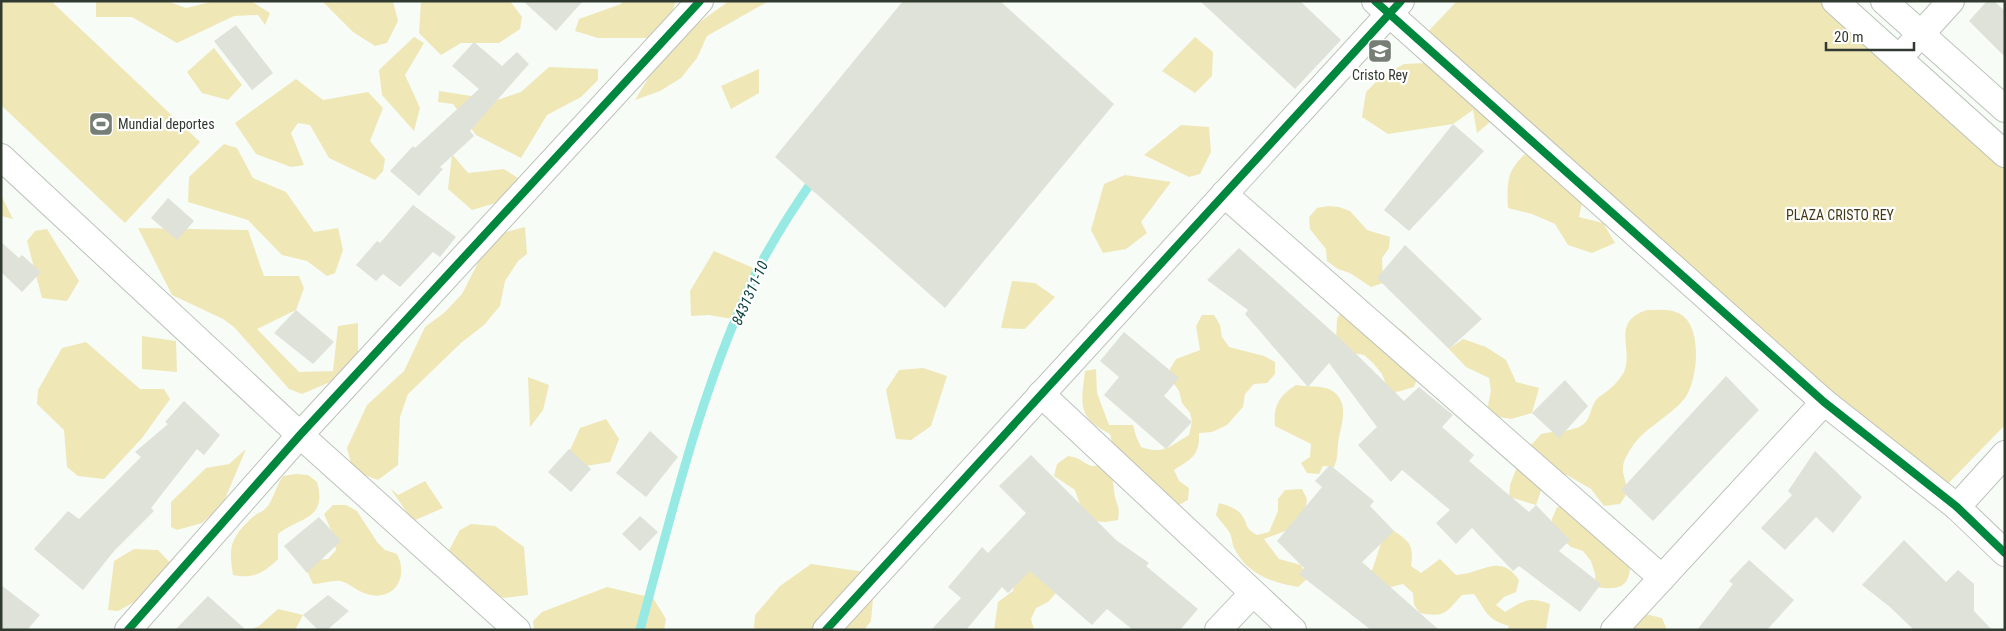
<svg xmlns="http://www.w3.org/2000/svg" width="2006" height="631" viewBox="0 0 2006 631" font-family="'Roboto Condensed',sans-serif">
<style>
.green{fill:#f0e7b7}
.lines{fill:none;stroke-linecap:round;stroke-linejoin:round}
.stream{stroke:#97eae3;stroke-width:9}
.building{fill:#dee2d9}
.street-casing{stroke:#bcc3bb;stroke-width:28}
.street{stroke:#fefffe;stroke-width:26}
.cycleway-casing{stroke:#fff;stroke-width:11}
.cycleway{stroke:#00873e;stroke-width:8}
.labels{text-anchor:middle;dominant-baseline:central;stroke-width:4.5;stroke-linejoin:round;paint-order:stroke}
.poi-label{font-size:14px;fill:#313a30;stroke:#fff}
.park-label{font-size:14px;fill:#423a15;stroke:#fff}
.water-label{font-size:15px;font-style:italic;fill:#063f3c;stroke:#fff}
</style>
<rect width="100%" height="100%" fill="#f7fcf6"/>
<g class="green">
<polygon points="1,1 51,1 200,142 125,223 1,105"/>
<polygon points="96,1 167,1 186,8 214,1 251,1 270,13 265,25 258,15 234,16 177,43 132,17 96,17"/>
<polygon points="322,1 393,1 398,21 387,43 375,46 353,32"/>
<polygon points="421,1 510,1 522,17 520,29 499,43 461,43 441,55 419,33"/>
<polygon points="622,1 676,1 665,32 653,38 598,38 575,31 579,19 621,4"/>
<polygon points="729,1 769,1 707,36 697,58 681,78 660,91 635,100 661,57 676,39"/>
<path d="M1457 1H1823L2005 164V425L1934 498 1584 193 1579 217 1603 223 1615 243 1592 253 1568 245 1555 224 1532 214 1508 208C1506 172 1510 167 1537 143L1496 117 1477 133 1473 110 1453 124 1388 134 1362 117 1366 92 1383 75 1404 64 1426 63 1422 38Z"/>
<polygon points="414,37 424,43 405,75 420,108 414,131 382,95 379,70"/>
<polygon points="1195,37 1213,52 1212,76 1195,93 1162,71"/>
<polygon points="214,48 242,85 228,100 202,93 187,72"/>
<polygon points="549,67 598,69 598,80 581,97 547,115 521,158 476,135 453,104 438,102 439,91 497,100 521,92"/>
<polygon points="759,69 759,93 731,109 721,86"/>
<polygon points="296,79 323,100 368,92 383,108 370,141 385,159 383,171 375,180 329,158 310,125 298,123 291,133 304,165 291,167 256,154 235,123"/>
<polygon points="1181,125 1209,127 1211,152 1200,174 1189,177 1144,155"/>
<polygon points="224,144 237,148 253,178 286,192 314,232 338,228 343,250 335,273 327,276 307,261 282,255 248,220 188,202 189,177"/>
<polygon points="452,154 468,173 504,169 524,182 523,195 472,210 448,189"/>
<polygon points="1125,175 1171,182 1141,222 1147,233 1126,249 1103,253 1091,230 1104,184"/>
<polygon points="1,195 13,219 1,216"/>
<polygon points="1328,206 1339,207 1350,211 1367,230 1390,237 1389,248 1382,258 1383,283 1371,287 1350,273 1338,269 1327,261 1326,249 1310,229 1309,217 1317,208"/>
<polygon points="525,227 527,254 518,261 505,281 500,306 484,325 461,343 408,394 400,417 398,465 378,480 353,471 347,448 367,405 404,371 425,327 444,313 462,294 485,249 502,233"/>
<polygon points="138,228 248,230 264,276 299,276 304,288 296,310 257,329 299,372 333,371 338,326 358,323 358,370 302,394 289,389 234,327 223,319 172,295"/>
<polygon points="47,229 79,281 67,301 42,298 27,241 35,231"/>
<polygon points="714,251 758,270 741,307 732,319 709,315 691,316 690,291"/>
<polygon points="1012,281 1035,283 1055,297 1025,329 1001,328"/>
<path d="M1343 308C1383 318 1438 333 1414 387L1390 394 1382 374 1373 363 1364 355 1346 352 1336 343 1337 319Z"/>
<path d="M1647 310C1658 310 1670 308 1680 314 1703 326 1698 380 1685 398 1670 417 1645 427 1632 447 1628 453 1623 461 1623 468 1622 476 1629 485 1626 494 1625 497 1622 501 1620 504L1604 506 1591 489 1567 475H1554L1544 482 1536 505 1509 497 1510 485 1523 451 1533 443 1541 434C1553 431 1568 432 1579 427 1592 421 1589 408 1597 399 1599 396 1604 394 1606 392 1612 388 1621 378 1624 372 1634 349 1610 322 1647 310Z"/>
<path d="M1202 315H1214L1220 325 1222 337 1229 347 1264 356 1275 362V374L1267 383 1254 384 1245 394 1243 407 1227 425 1212 432 1199 433C1200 456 1191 459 1174 470L1179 481 1189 488 1188 500 1177 506 1113 446 1110 434C1077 417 1081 406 1085 371L1096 369 1097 393 1109 425H1133L1136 436 1141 447C1164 455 1170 446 1189 435L1192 422 1190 413 1182 403 1179 391 1172 381 1170 369 1176 359 1200 350 1196 326Z"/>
<polygon points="142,336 176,341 177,372 142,369"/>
<polygon points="1463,339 1486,347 1506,360 1516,382 1539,388 1532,413 1511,419 1486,415 1491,391 1489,378 1466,367 1449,349"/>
<polygon points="86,342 140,389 164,389 170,399 142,438 104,479 78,476 67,467 64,430 37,404 38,390 62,348"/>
<polygon points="923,368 947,376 931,426 911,440 896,439 886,390 899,370"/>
<polygon points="528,377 549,385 543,410 530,427"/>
<path d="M1296 385C1306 387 1322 385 1331 390 1352 403 1340 426 1338 444 1337 454 1338 458 1334 467L1323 466 1319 474 1307 473 1301 463 1310 457 1311 444 1275 426C1273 406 1279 396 1296 385Z"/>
<polygon points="606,419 619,439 610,462 561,470 580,428"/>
<polygon points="246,449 222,506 202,523 177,530 171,527 171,502 206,468 229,464"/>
<path d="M1068 456C1081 458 1079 460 1089 465 1093 467 1098 465 1101 466 1115 471 1113 486 1115 497 1118 508 1120 507 1118 520L1106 522 1093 521 1083 513 1075 490 1054 476 1057 464Z"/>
<path d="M296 474 308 475 317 482C328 520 299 517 278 534V559C264 573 253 579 233 575 228 546 231 537 254 516 258 513 264 511 267 507 274 498 276 486 283 476Z"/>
<polygon points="425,481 443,508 413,521 390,488 398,495"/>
<path d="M1302 489 1307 499 1305 513 1288 530 1264 539 1279 559 1301 565 1307 579 1298 587C1271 582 1248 575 1234 548 1232 544 1232 538 1230 533 1226 527 1220 521 1216 515L1219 503C1227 505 1236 508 1241 514 1249 525 1243 527 1257 535L1269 532 1278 511V499L1285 490Z"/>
<path d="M333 505H346L357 511 377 542 385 550 397 554C410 579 392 604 364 593 356 590 349 583 340 581 334 580 321 584 313 584L306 569 316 560 328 559 336 550 334 537 324 514Z"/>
<path d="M1569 505 1631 553C1630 582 1628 592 1596 587L1595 574 1591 561 1583 551 1571 547 1552 531V519L1557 507Z"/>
<polygon points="471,524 495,526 524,547 528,595 504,598 455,582 444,559 460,530"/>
<path d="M1394 531C1410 542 1414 545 1411 566L1421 573 1440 559 1456 575C1482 574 1500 552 1519 580L1516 592 1504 597 1496 605 1505 612C1523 601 1529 596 1550 604L1546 629 1507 630 1509 626C1487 620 1486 611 1474 594L1462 595C1446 612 1446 618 1420 613L1414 605 1413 593 1403 584 1391 587 1386 590 1370 577 1383 537Z"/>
<polygon points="134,549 158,550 174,567 176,579 118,611 108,610 114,561"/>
<polygon points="811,564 872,573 878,596 874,587 871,621 864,630 757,630 754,628 755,615 780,586"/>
<polygon points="1034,567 1056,593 1048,602 1036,608 1031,619 1034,630 994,630 998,602 1013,591 1015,577"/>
<polygon points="607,587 653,598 666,619 664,630 534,630 533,621 542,612"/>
<polygon points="278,609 303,615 295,630 249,630 259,626"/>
<polygon points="1641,613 1662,618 1667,630 1629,630"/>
</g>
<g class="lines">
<path class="stream" d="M640 630C673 509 702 384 757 271 774 238 794 207 815 177"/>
</g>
<g class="building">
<polygon points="523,1 583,1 556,31"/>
<polygon points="903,1 1000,1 1114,104 945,308 775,157"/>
<polygon points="1200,1 1300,1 1341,40 1295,89"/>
<polygon points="1987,1 1994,1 2005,11 2005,57 1969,21"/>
<polygon points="236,25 273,73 252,90 214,41"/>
<polygon points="474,42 502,66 517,52 529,64 470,131 474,136 440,167 443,169 419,196 390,171 413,146 415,148 479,89 452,66"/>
<polygon points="1453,124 1484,151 1409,231 1384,210"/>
<polygon points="168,198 194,221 177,240 151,218"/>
<polygon points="413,205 456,237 440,257 433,252 400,287 383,274 376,281 356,265 377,241 380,243"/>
<polygon points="1,242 19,258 22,255 41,272 22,292 1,272"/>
<polygon points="1405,245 1482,319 1449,349 1377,278"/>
<polygon points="1239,248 1346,344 1404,401 1419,387 1453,415 1442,427 1474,455 1469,461 1529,512 1536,505 1570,540 1559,551 1601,584 1580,612 1519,566 1513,571 1472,528 1456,544 1436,523 1450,510 1402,470 1391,482 1358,445 1377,427 1329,363 1308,387 1245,314 1248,310 1207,280"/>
<polygon points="296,310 334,342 313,364 274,333"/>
<polygon points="1124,332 1179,378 1164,396 1192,422 1166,449 1104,395 1119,377 1100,361"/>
<polygon points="1726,376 1759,410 1653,521 1621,490"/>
<polygon points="1565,380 1588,406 1559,438 1532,413"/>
<polygon points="184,401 220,435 204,455 197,449 151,508 154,511 114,551 83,590 34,549 68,511 79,519 141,457 135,452 168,424 165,422"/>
<polygon points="650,431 678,457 646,497 616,473"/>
<polygon points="569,449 591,469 571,492 548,472"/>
<polygon points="1815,451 1862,497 1833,533 1816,517 1785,550 1761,528 1792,495 1788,491"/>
<polygon points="1031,455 1116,540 1149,563 1146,566 1198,609 1180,630 1133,630 1107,609 1092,625 1030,571 1008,593 1002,587 966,630 931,630 961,598 948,587 982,547 988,553 1026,513 999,486"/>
<polygon points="1330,465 1374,501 1370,506 1394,531 1362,562 1439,630 1371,630 1299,574 1304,568 1277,541 1322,487 1315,481"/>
<polygon points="640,516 658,532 640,551 622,534"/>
<polygon points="319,517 341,541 307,573 284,546"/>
<polygon points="1904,540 1946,582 1958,570 1974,584 1974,611 1992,630 1914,630 1890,607 1862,585"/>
<polygon points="1749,560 1794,600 1767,630 1697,630 1733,584 1729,581"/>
<polygon points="1,585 40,615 27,630 1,630"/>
<polygon points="328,595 349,611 327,630 318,630 303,615"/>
<polygon points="208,596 246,630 175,630"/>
</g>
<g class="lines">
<defs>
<g id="street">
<polyline points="1375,1 1824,402 1957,507 2005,553"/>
<polyline points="1835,1 2005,154"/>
<polyline points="1884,1 2005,109"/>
<polyline points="1909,47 1951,1"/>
<polyline points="1,157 300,435 517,630"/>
<polyline points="1224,194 1662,578"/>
<polyline points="1041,394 1293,630"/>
<polyline points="1957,507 2005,454"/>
<polyline points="128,630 300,435 700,1"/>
<polyline points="826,630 1401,1"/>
<polyline points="1218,630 1253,593"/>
<polyline points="1614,630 1824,402"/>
</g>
</defs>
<use href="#street" class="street-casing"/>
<use href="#street" class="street"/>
<defs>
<g id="cycleway">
<polyline points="1375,1 1824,402 1957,507 2005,553"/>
<polyline points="128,630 300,435 700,1"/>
<polyline points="826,630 1401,1"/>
</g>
</defs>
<use href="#cycleway" class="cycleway-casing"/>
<use href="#cycleway" class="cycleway"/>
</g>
<defs>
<symbol id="school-square" viewBox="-11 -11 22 22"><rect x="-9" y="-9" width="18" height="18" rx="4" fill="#767e75" stroke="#fff"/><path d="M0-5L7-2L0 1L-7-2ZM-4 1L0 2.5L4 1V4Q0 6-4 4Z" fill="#fff"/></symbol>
<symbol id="stadium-square" viewBox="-11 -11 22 22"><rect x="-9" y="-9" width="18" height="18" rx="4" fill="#767e75" stroke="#fff"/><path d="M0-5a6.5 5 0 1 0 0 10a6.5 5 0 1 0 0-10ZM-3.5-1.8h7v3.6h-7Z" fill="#fff"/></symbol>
</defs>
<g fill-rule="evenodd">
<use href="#school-square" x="1366" y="37" width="28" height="28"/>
<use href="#stadium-square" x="87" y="110" width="28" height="28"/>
</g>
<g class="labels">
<g class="poi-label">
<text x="1380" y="75">Cristo Rey</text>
<text x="118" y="124" text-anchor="start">Mundial deportes</text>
</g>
<g class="park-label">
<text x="1840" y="215">PLAZA CRISTO REY</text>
</g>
<g class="water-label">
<text transform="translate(750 293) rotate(-66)">8431311-10</text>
</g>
</g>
<rect width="2006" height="631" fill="none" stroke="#313a30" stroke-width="5"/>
<path d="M1826 42v8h88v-8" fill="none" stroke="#313a30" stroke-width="2.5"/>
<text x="1834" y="42" font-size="15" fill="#313a30" stroke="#ffffff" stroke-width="4" paint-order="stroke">20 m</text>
</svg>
